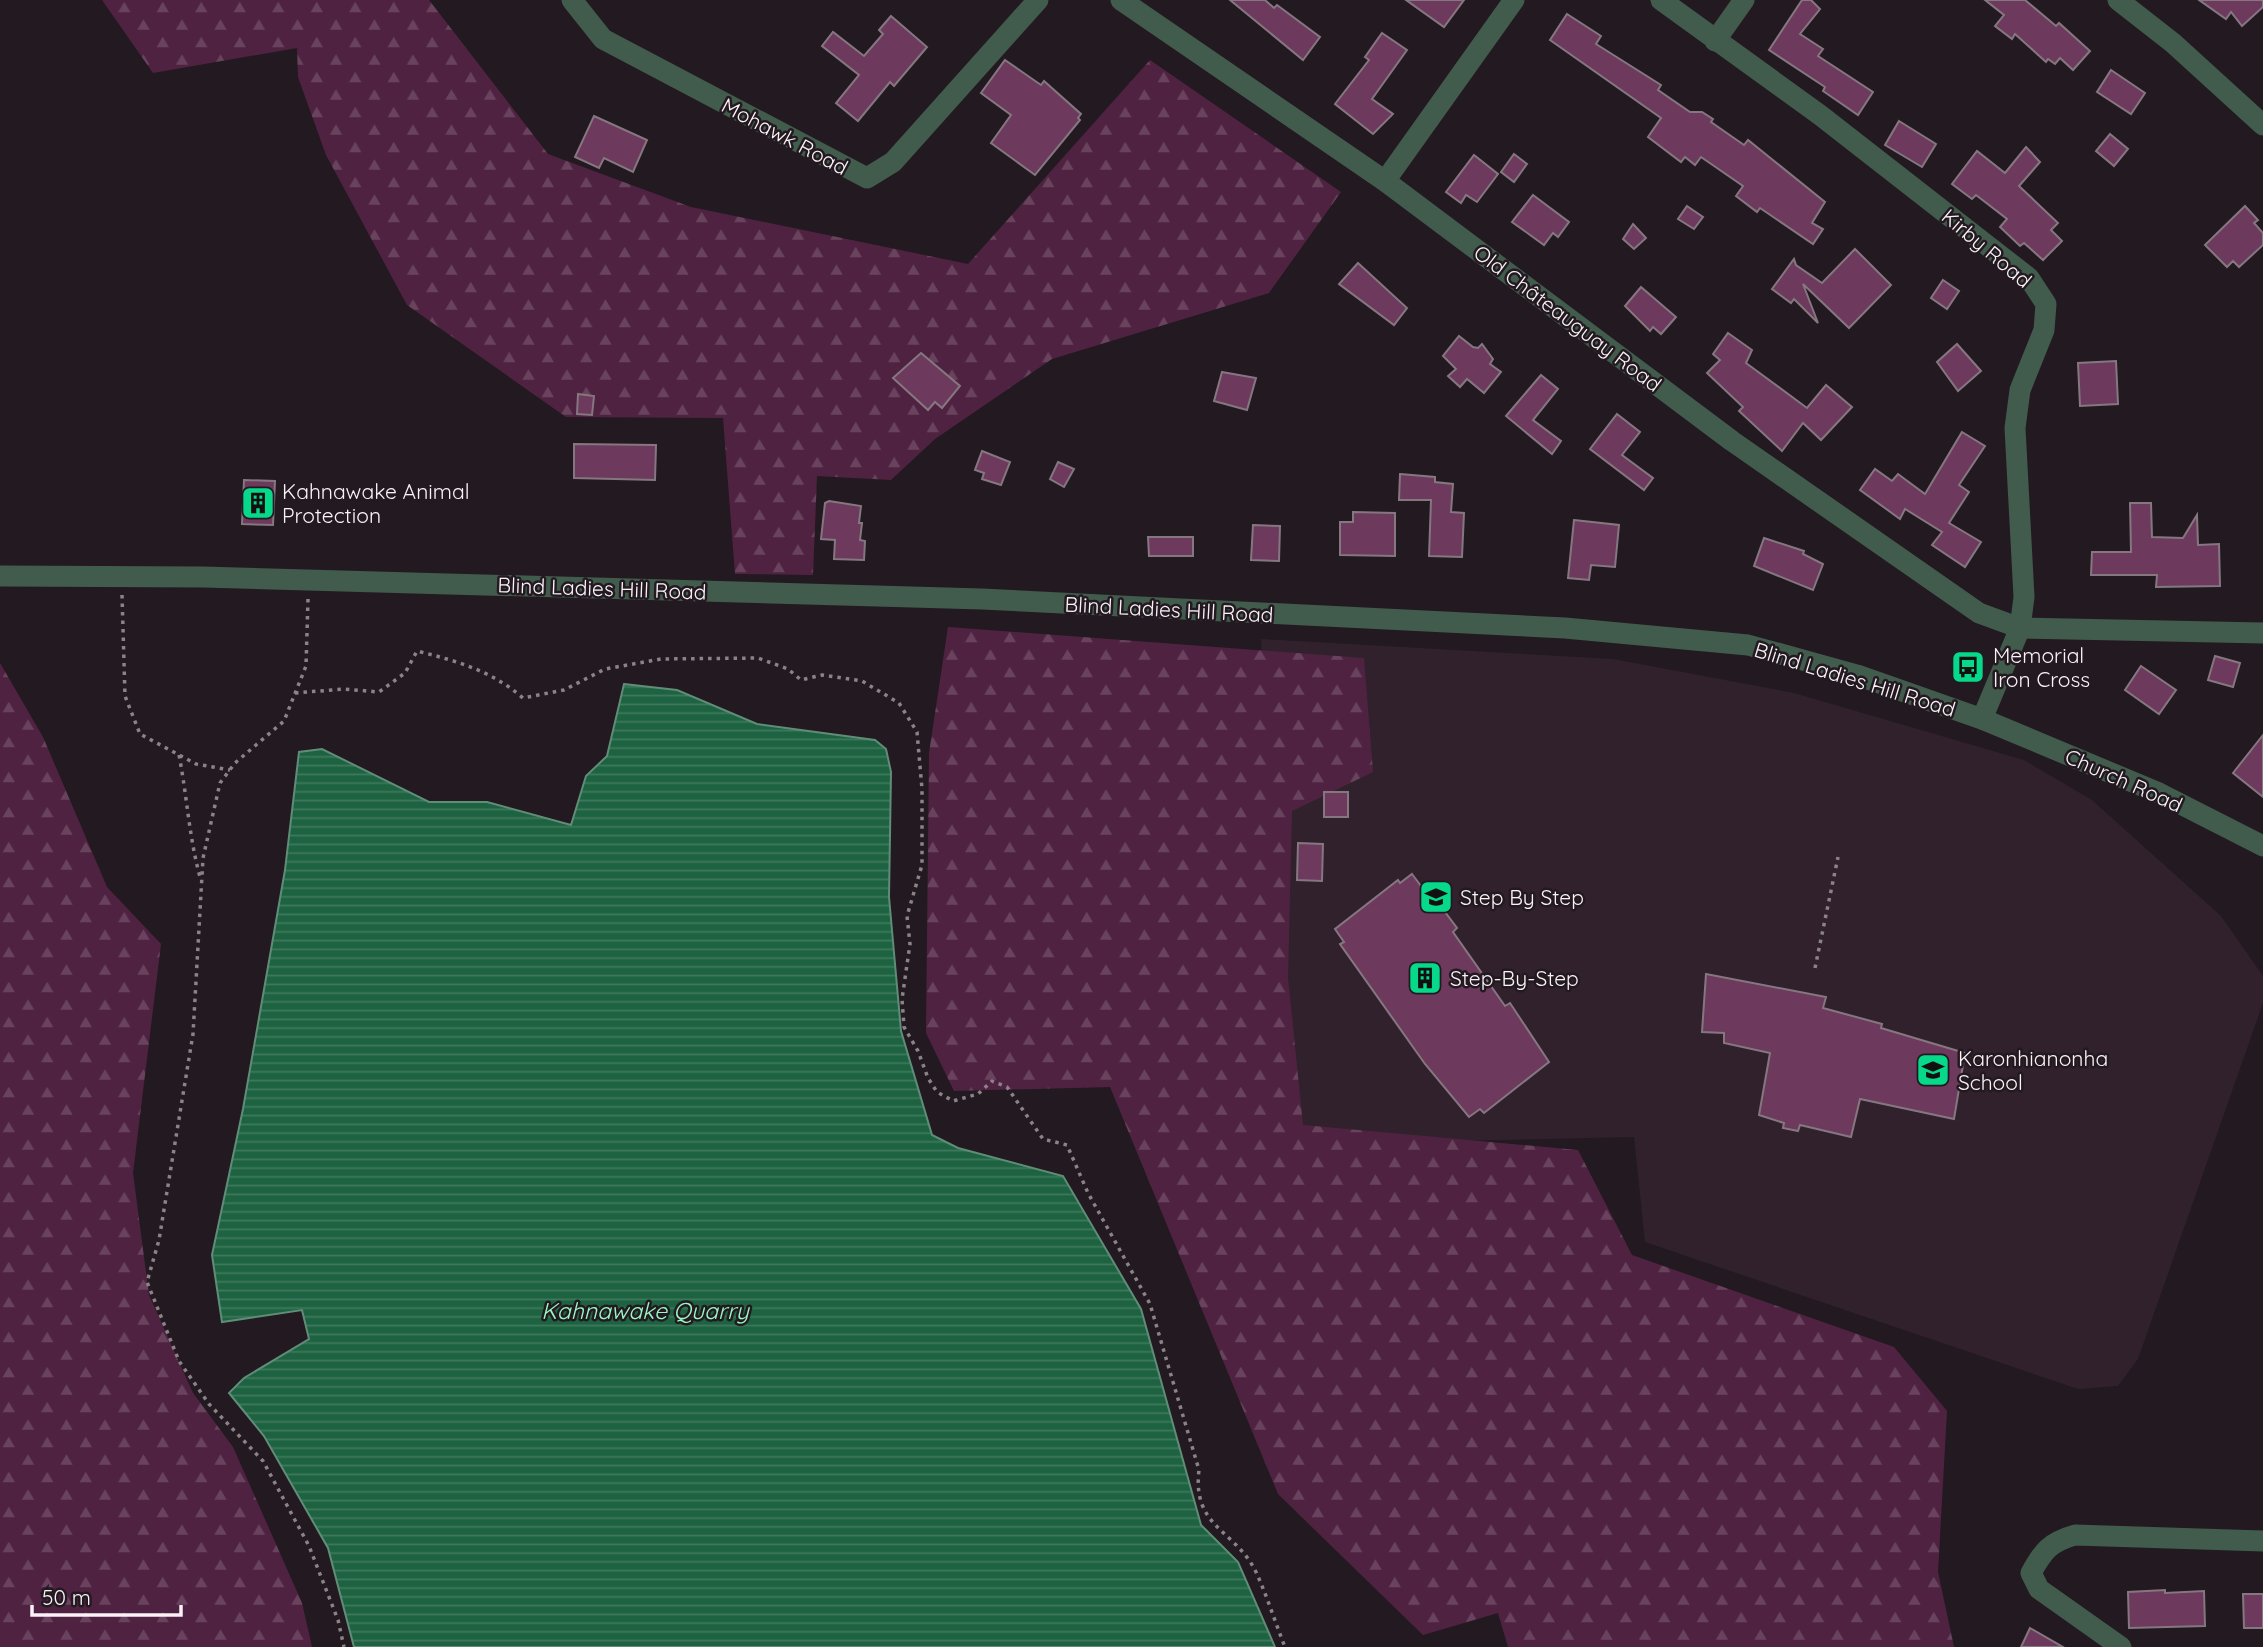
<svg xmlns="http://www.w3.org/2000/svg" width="2263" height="1647" viewBox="0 0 2263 1647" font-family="Quicksand,sans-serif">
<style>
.built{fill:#31212c}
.forest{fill:url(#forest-firs)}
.water{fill:url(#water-rules);stroke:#5f8d78;stroke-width:2}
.building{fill:#6d395d;stroke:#857780;stroke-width:2}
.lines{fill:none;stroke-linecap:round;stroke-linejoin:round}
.path{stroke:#8c8389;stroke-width:3.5;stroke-dasharray:3.5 5;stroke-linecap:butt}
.minor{stroke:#415b4c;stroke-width:21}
.labels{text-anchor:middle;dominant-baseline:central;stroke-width:5;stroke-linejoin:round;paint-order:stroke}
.street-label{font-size:21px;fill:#faf2f7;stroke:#231920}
.poi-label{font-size:21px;fill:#faf2f7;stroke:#231920;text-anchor:start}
.water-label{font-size:23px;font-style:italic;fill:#99f8c3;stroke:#231920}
</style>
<defs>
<pattern id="forest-firs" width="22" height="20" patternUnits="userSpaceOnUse" patternTransform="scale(1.75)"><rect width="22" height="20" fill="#4f2241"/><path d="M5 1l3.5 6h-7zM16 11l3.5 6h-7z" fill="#69435d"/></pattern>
<pattern id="water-rules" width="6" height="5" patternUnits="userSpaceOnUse" patternTransform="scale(1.75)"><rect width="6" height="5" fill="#1d6241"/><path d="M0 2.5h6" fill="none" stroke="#3f795d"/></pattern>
</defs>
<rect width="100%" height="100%" fill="#231920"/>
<polygon class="built" points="1261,639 1613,659 1794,693 2024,760 2092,800 2221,916 2263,976 2263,1003 2138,1359 2118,1386 2078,1389 1645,1242 1634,1137 1271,1145"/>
<g class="forest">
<polygon points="102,0 429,0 548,154 691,207 968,264 1150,60 1341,192 1269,293 1052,359 935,439 891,480 817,476 813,575 735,574 723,418 566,417 407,305 326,155 298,77 297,48 153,73"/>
<polygon points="948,627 1364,658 1373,772 1292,811 1288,978 1303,1125 1578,1150 1632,1255 1894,1347 1947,1411 1938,1572 1954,1647 1508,1647 1498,1613 1423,1635 1278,1494 1110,1087 954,1091 926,1033 929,753"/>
<polygon points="0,663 43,737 107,887 161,944 133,1173 149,1295 193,1393 233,1447 302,1603 312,1647 0,1647"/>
</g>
<polygon class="water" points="624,684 677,690 757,724 875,740 886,749 891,772 889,897 901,1031 932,1135 958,1148 1063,1176 1141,1309 1201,1525 1238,1562 1275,1647 354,1647 328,1548 264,1436 229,1393 244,1378 309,1339 302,1310 222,1322 212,1255 243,1109 285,870 299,752 322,749 429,802 487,802 571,825 586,776 607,756"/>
<g class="building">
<polygon points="1230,0 1265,0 1274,8 1277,5 1320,37 1303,60"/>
<polygon points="1406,0 1464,0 1444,27"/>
<polygon points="1802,0 1811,0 1820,9 1800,34 1823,49 1818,56 1873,92 1858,115 1823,91 1825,87 1769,50"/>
<polygon points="1985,0 2025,0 2056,26 2059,23 2090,51 2073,70 2060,58 2055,64 2048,59 2046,62 2015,34 2012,39 1995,26 2004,15"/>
<polygon points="2199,0 2263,0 2263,7 2242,26 2231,12 2226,19"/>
<polygon points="1567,14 1601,36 1596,44 1661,85 1658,90 1690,112 1702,112 1713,119 1711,122 1744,145 1748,140 1825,202 1812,223 1823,229 1813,244 1760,208 1757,212 1736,196 1743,186 1701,157 1695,165 1685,157 1681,162 1648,137 1661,118 1550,40"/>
<polygon points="891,16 927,47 894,86 890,82 858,121 836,103 859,75 822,46 833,32 864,56 883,34 879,30"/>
<polygon points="1382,33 1407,50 1372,99 1393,114 1373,134 1335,104 1369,60 1365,57"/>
<polygon points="1005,60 1041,85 1044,81 1081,114 1078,118 1080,120 1035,175 991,143 1011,115 981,93"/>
<polygon points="2111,70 2145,93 2131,114 2097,92"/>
<polygon points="594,116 647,140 633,172 604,158 599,168 575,157"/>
<polygon points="1899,121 1936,144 1922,167 1885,145"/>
<polygon points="2110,134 2128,149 2114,166 2096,151"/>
<polygon points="2026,147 2040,162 2019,186 2058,223 2051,230 2062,241 2043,260 2024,243 2020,246 2000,227 2007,219 1976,195 1972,199 1952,184 1977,151 2005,173"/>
<polygon points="1514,154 1527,164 1514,182 1501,172"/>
<polygon points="1474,155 1498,174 1477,202 1466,195 1461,203 1446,192"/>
<polygon points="1533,195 1569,222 1558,237 1553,233 1544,245 1512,222"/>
<polygon points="1687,206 1703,217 1694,229 1678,219"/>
<polygon points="2245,206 2258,220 2254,223 2263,233 2263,245 2239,267 2233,261 2227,267 2205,245"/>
<polygon points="1633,224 1646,238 1634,249 1623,239"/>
<polygon points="1855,249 1891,285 1849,328 1803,284 1818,323 1794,299 1791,303 1772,289 1794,259 1796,265 1822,283"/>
<polygon points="1358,263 1407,308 1394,325 1339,284"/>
<polygon points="1943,280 1959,291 1947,309 1931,298"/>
<polygon points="1641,287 1676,317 1661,334 1653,327 1650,331 1625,306"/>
<polygon points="1728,333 1752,350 1746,363 1807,408 1826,385 1852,407 1821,440 1803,423 1782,451 1739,411 1743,407 1707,373 1720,360 1713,354"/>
<polygon points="1459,336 1473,347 1478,348 1482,344 1493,359 1490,364 1501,372 1484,393 1467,379 1460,387 1448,376 1456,369 1443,356"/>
<polygon points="1957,344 1981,371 1958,391 1937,362"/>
<polygon points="921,353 960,386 942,408 935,402 928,410 893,378"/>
<polygon points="2116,361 2118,404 2080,406 2078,363"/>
<polygon points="1222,372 1256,378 1247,410 1214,401"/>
<polygon points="1541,375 1558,389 1533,420 1561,441 1552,454 1506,416"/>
<polygon points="578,394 594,396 592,415 577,414"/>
<polygon points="1617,414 1640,432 1622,455 1653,478 1644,490 1590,449"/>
<polygon points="1962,432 1985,446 1959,485 1969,492 1949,523 1981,542 1965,567 1932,545 1942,532 1905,509 1900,519 1860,490 1875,469 1892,481 1898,474 1925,494"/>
<polygon points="574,444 656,445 655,480 574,478"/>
<polygon points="982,451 1010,462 1001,485 982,479 984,473 975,470"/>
<polygon points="1058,462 1074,469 1064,487 1050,479"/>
<polygon points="1400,474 1435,477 1435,482 1453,484 1451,512 1464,513 1462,557 1429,556 1431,500 1399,500"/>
<polygon points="244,480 275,481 273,525 242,524"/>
<polygon points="829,501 861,506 859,523 862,523 860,540 865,541 864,560 834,559 835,540 821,539 825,503"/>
<polygon points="2130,503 2151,503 2152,537 2183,538 2197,515 2198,545 2219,544 2220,586 2156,587 2157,575 2091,575 2092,552 2131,552"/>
<polygon points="1353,512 1395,513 1395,556 1340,555 1340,522 1353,522"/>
<polygon points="1574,520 1619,525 1615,567 1591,565 1589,580 1568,578"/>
<polygon points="1253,525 1280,526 1279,561 1251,560"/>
<polygon points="1148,537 1193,537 1193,556 1149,556"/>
<polygon points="1764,538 1804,551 1803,554 1823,564 1813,590 1754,566"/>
<polygon points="2215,656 2240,663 2233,687 2208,680"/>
<polygon points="2141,666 2176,690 2159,714 2125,690"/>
<polygon points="2263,735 2263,797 2233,773"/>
<rect x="1324" y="792" width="24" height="25"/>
<polygon points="1298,843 1323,844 1322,881 1297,880"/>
<polygon points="1412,874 1421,886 1424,884 1457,928 1453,932 1505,1006 1510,1003 1549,1062 1484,1113 1480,1109 1469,1117 1425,1064 1340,944 1344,942 1335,929 1398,880 1400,883"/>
<polygon points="1706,974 1826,997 1823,1008 1882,1024 1881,1028 1965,1053 1954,1119 1860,1099 1851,1137 1800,1125 1798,1131 1783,1128 1784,1123 1759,1115 1770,1053 1724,1043 1724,1033 1702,1032"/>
<polygon points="2165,1590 2165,1593 2204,1591 2205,1626 2129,1628 2128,1592"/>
<polygon points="2243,1594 2263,1594 2263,1628 2244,1628"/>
<polygon points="2030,1628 2063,1647 2021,1647"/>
</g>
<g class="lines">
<g class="path">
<polyline points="122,595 125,696 140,734 196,764 230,770"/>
<polyline points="308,599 306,666 284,721 235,763 220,783 203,858 193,1034 159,1240 147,1282 179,1361 209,1404 263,1461 309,1546 338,1620 344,1647"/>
<path d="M295 693 344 689 379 692 405 673 417 651C457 661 492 671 523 698L564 690 605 669 661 659 758 658 788 669 801 680 822 675 862 681 899 703 917 732 922 789V865L907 916 910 944 902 999 904 1027 918 1051 928 1078 937 1092 953 1101 978 1094 992 1081 1007 1087 1043 1139 1067 1145 1088 1193 1150 1304 1199 1470C1192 1528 1235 1529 1256 1572 1267 1596 1275 1622 1285 1647"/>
<path d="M179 755C187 796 189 837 200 877"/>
<polyline points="1815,968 1838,857"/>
</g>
<g class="minor">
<polyline points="572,0 603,39 867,178 893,162 1038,0"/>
<polyline points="1121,0 1385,181 1732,441 1979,613 2020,628 2263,633"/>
<polyline points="1661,0 1820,115 2029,278 2046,304 2044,330 2020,390 2015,428 2024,597 2020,628 1982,719"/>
<polyline points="2118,0 2173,43 2263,125"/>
<polyline points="1715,41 1744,0"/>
<polyline points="1385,181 1514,0"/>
<polyline points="0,576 203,577 982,599 1565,628 1748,645 1857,675 1982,719 2159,793 2263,846"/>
<path d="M2121 1647 2039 1589 2031 1573C2043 1551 2050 1542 2075 1535L2263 1541"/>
</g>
</g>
<defs>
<symbol id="building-square" viewBox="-11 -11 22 22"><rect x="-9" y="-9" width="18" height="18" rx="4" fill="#07d98b" stroke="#231920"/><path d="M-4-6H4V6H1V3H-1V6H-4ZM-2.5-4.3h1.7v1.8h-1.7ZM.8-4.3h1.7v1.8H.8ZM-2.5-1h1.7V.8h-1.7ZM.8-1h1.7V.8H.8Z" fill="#111"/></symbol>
<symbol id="bus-square" viewBox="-11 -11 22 22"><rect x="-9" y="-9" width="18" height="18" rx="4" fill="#07d98b" stroke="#231920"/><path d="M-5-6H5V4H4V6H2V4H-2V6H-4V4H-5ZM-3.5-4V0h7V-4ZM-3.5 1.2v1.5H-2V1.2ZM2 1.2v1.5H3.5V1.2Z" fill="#111"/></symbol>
<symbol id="school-square" viewBox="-11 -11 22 22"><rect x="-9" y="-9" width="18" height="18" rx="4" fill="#07d98b" stroke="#231920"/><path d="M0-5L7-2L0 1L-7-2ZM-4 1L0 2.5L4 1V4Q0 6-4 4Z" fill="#111"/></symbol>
</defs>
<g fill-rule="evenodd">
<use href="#building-square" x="239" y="484" width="38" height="38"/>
<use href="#bus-square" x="1949" y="648" width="38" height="38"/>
<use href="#school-square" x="1417" y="878" width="38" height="38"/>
<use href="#building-square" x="1406" y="959" width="38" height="38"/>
<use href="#school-square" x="1914" y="1051" width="38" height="38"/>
</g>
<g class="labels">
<g class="street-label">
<text transform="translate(785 136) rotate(28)">Mohawk Road</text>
<text transform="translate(1987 248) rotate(40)">Kirby Road</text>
<text transform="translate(1568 318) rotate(37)">Old Châteauguay Road</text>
<text transform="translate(602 588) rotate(2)">Blind Ladies Hill Road</text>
<text transform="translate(1169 609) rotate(3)">Blind Ladies Hill Road</text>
<text transform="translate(1855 679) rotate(17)">Blind Ladies Hill Road</text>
<text transform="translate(2124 780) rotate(24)">Church Road</text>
</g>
<g class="poi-label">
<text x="282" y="491">Kahnawake Animal<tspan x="282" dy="24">Protection</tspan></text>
<text x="1993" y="655">Memorial<tspan x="1993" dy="24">Iron Cross</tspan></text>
<text x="1460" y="897">Step By Step</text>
<text x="1450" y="978">Step-By-Step</text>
<text x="1958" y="1058">Karonhianonha<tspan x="1958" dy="24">School</tspan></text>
</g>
<g class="water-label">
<text x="645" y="1310">Kahnawake Quarry</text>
</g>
</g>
<path d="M32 1605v10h149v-10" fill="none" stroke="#faf2f7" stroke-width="3.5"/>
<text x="42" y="1605" font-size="21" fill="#faf2f7" stroke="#231920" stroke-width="5" paint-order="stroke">50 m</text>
</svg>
